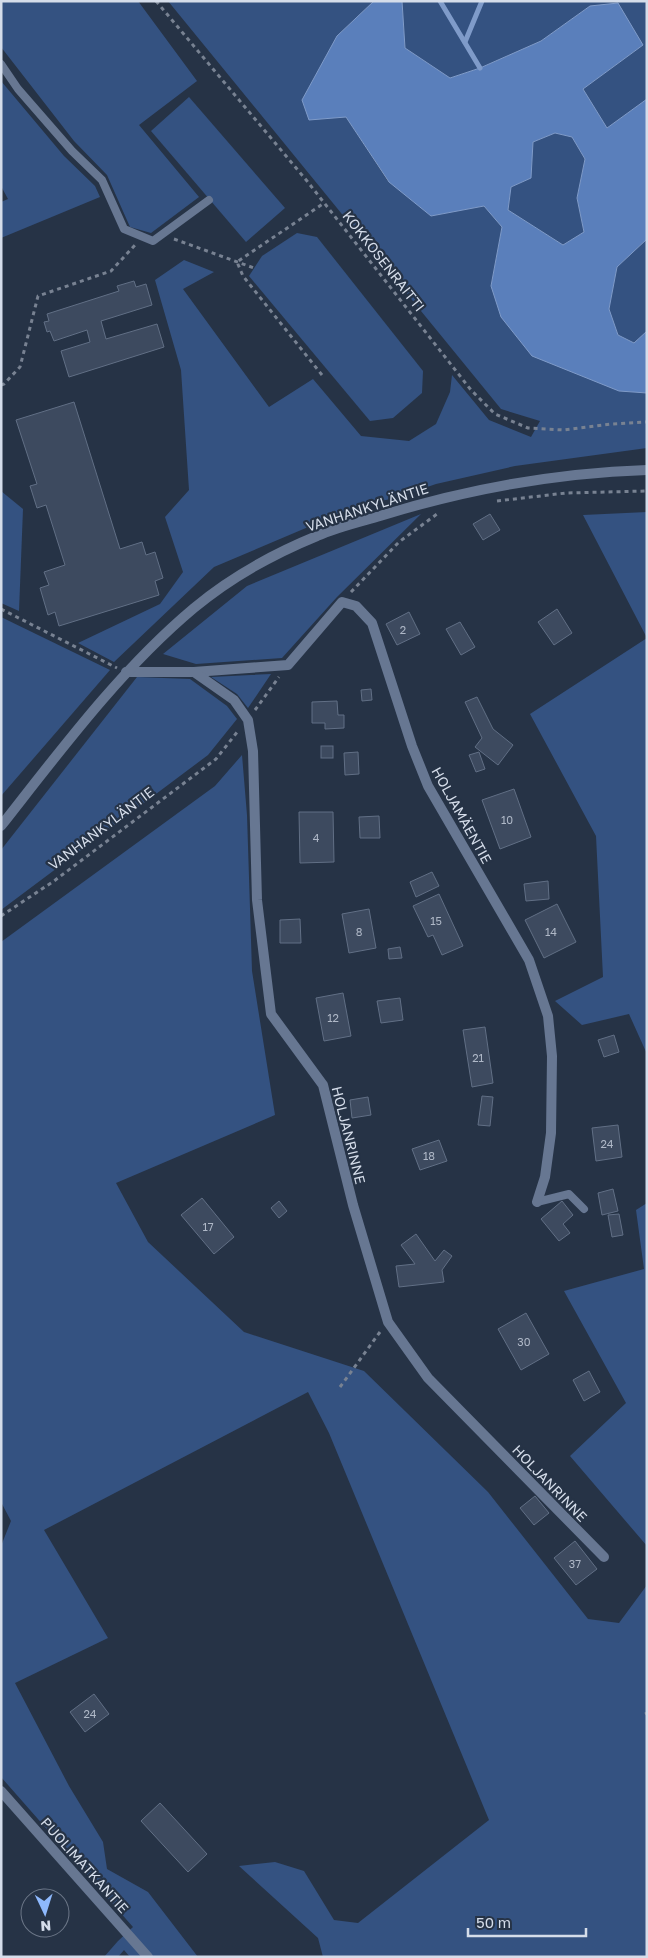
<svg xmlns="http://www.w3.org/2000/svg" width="648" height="1958" viewBox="0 0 648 1958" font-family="'Golos Text',sans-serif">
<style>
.green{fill:#345281}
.water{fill:#5a7fbb;stroke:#7f9bc9;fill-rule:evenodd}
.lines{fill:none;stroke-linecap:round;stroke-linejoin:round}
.stream{stroke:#7f9bc9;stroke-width:5}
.building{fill:#3d4a5f;stroke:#616f85}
.path{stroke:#788292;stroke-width:3;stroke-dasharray:4 4;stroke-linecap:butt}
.service{stroke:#677792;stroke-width:8}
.minor{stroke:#677792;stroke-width:10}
.tertiary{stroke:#677792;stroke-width:10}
.labels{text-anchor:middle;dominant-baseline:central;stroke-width:4.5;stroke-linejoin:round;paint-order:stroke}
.number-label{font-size:11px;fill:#afb8c7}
.street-label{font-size:14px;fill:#d5ddea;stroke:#263346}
</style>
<rect width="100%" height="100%" fill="#263346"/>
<g class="green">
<polygon points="1,1 138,1 197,81 139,125 199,197 151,233 130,227 107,175 74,141 1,47"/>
<polygon points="168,1 374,1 337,36 346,117 387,180 431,216 484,206 502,227 491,286 619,391 647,393 647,448 515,466 436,484 398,497 353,508 214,567 114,662 78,643 160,604 183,572 165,517 189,490 181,370 155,280 184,260 214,272 183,289 269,407 313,379 361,436 409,441 436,424 450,392 452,375 489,420 531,437 540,421 501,409"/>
<polygon points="402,1 647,1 647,99 607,128 583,89 643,45 590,6 541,41 480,68 450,78 405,48"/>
<polygon points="1,81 64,156 95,186 100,197 1,238 1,202 8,199 1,186"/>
<polygon points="189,97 285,208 246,242 151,131"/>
<polygon points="555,133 572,137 585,159 577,198 584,232 563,245 508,210 511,187 531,178 533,142"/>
<polygon points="297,233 317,237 423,371 422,393 393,418 370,421 249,276 262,256"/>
<polygon points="647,239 647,331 634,343 618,335 609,309 617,267"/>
<polygon points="1,491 23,509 19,611 1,603"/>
<polygon points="647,512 647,1054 629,1014 582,1025 555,1001 603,977 596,836 530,714 647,638 583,515"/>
<polygon points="421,514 337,597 282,658 196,664 163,654 247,586"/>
<polygon points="1,617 110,670 1,796"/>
<polygon points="271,674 248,708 237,694 211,677"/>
<polygon points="137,677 190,679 227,706 237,719 208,755 1,910 1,850"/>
<polygon points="242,755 247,815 252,971 275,1115 116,1183 148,1242 244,1332 364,1371 488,1492 588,1619 619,1623 647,1585 647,1957 323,1957 318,1938 239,1866 275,1862 304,1871 334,1920 358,1923 489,1820 329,1433 308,1392 44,1530 108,1638 15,1683 69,1786 103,1842 107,1869 148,1892 198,1957 130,1957 124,1950 118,1957 104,1957 118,1941 133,1927 1,1777 1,1546 11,1521 1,1502 1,942 215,786"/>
<polygon points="647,1203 647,1546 570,1456 626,1403 564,1291 644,1269 636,1210"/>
</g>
<path class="water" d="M374 1H402L405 48 450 78 480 68 541 41 590 6 618 3 643 45 583 89 607 128 647 99V239L617 267 609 309 618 335 634 343 647 331V393L619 391 532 356 501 317 491 286 502 227 484 206 431 216 389 182 346 117 309 120 302 100 337 36ZM555 133 572 137 585 159 577 198 584 232 563 245 508 210 511 187 531 178 533 142Z"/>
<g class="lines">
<g class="stream">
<polyline points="440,1 480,68"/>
<polyline points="465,42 482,1"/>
</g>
</g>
<g class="building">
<polygon points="134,281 136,287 146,284 152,305 101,321 106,339 157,324 164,347 69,377 61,351 90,342 87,330 54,341 50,331 47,332 44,322 49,321 47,314 119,291 117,286"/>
<polygon points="74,402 120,549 142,542 146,555 155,552 163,578 155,581 159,595 59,626 55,612 48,615 40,588 49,585 44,572 65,565 46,505 37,508 30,486 37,484 16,420"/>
<polygon points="490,514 500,530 483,540 473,524"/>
<polygon points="557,609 572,633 554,645 538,622"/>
<polygon points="409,612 420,634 397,645 386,624"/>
<polygon points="460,622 475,647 461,655 446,629"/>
<polygon points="371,689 372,700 362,701 361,690"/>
<polygon points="477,697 493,729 513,745 498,765 475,747 482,738 465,702"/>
<polygon points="337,701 338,715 344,715 344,728 325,729 325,723 312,723 312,702"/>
<rect x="321" y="746" width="12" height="12"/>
<polygon points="358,752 359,774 345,775 344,753"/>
<polygon points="479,752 485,769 476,772 469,755"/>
<polygon points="514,789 531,837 500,849 482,800"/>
<polygon points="299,812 333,812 334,862 300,863"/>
<polygon points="379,816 380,838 360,838 359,817"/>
<polygon points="432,872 439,886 416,897 410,882"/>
<polygon points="548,881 549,899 526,901 524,884"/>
<polygon points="439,894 463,946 442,955 433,935 428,937 413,906"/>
<polygon points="557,904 576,942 544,958 525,920"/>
<polygon points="369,909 376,948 349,953 342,914"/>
<polygon points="300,919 301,943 280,943 280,920"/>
<polygon points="400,947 402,958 389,959 388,949"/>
<polygon points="343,993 351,1036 324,1041 316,998"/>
<polygon points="400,998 403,1020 381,1023 377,1001"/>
<polygon points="485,1027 493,1083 472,1087 463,1030"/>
<polygon points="614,1035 619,1052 604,1057 598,1040"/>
<polygon points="482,1096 493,1097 490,1126 478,1125"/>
<polygon points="368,1097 371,1115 352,1118 350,1100"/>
<polygon points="618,1125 622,1157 596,1161 592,1128"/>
<polygon points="439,1140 447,1161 420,1170 412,1149"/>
<polygon points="613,1189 618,1211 602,1215 598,1193"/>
<polygon points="202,1198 234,1237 214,1254 181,1215"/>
<polygon points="279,1201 287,1211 279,1218 271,1208"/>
<polygon points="562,1201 573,1215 563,1224 570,1233 559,1241 541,1219"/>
<polygon points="619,1214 623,1235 612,1237 608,1215"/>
<polygon points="416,1234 435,1261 444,1250 452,1256 442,1270 444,1282 399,1287 396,1266 415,1264 401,1245"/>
<polygon points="526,1313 549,1354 521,1370 498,1329"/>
<polygon points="589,1371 600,1392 584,1401 573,1380"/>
<polygon points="535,1496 549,1513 534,1525 520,1508"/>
<polygon points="575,1541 597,1569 576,1585 554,1558"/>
<polygon points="94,1694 109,1714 85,1732 70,1712"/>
<polygon points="160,1803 207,1854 188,1872 141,1821"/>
</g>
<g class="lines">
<g class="path">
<polyline points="156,1 307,181 471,390 495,414 528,428 564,430 612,424 647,422"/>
<polyline points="174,239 254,268"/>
<polyline points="322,375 243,276 237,262 324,203"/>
<polyline points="1,385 4,384 20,367 38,296 111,271 135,245"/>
<polyline points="497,501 566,493 647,491"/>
<polyline points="351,592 399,542 437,514"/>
<polyline points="1,609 117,668"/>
<polyline points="255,710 279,677"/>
<polyline points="1,916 54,881 216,759 238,731"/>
<polyline points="340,1387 380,1332"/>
<polyline points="645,1714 647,1713"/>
</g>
<g class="service">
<polyline points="1,64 18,89 72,151 102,180 124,229 153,241 209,200"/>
<polyline points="537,1202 569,1194 584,1209"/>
</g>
<g class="minor">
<polyline points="126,672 194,672 288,665 342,602 356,606 372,623 412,746 428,786 529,960 548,1016 552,1056 551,1133 545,1177 537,1202"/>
<polyline points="194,672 234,700 248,720 253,751 257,900 271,1014 323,1085 353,1205 388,1322 428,1378 604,1557"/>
<polyline points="1,1791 148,1957"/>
</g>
<path class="tertiary" d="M1 826C60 751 120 670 194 608 230 578 273 554 317 536 337 527 359 522 380 516 467 489 555 473 647 470"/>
</g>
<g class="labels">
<g class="number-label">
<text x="403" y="629">2</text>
<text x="507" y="819">10</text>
<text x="316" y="837">4</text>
<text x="436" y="920">15</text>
<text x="359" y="931">8</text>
<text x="551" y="931">14</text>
<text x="333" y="1017">12</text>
<text x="478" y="1057">21</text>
<text x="607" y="1143">24</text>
<text x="429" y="1155">18</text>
<text x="208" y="1226">17</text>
<text x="524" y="1341">30</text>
<text x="575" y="1563">37</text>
<text x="90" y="1713">24</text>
</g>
<g class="street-label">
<text transform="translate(384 261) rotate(52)">KOKKOSENRAITTI</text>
<text transform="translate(367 507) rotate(-18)">VANHANKYLÄNTIE</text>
<text transform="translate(462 815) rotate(61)">HOLJAMÄENTIE</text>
<text transform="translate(101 828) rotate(-37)">VANHANKYLÄNTIE</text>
<text transform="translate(349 1135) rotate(76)">HOLJANRINNE</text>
<text transform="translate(550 1483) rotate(46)">HOLJANRINNE</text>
<text transform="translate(85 1865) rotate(48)">PUOLIMATKANTIE</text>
</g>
</g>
<rect width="648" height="1958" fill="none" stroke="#d5ddea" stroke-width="5"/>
<g transform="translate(45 1913) rotate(176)"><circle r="24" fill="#263346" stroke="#6c7788"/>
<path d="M0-4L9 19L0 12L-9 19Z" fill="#8eb9fd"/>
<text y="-8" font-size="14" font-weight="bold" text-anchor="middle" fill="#d5ddea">N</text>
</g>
<path d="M468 1928v8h118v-8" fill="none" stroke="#d5ddea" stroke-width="2.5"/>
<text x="476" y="1928" font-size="15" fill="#d5ddea" stroke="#263346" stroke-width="4" paint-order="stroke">50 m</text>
</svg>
